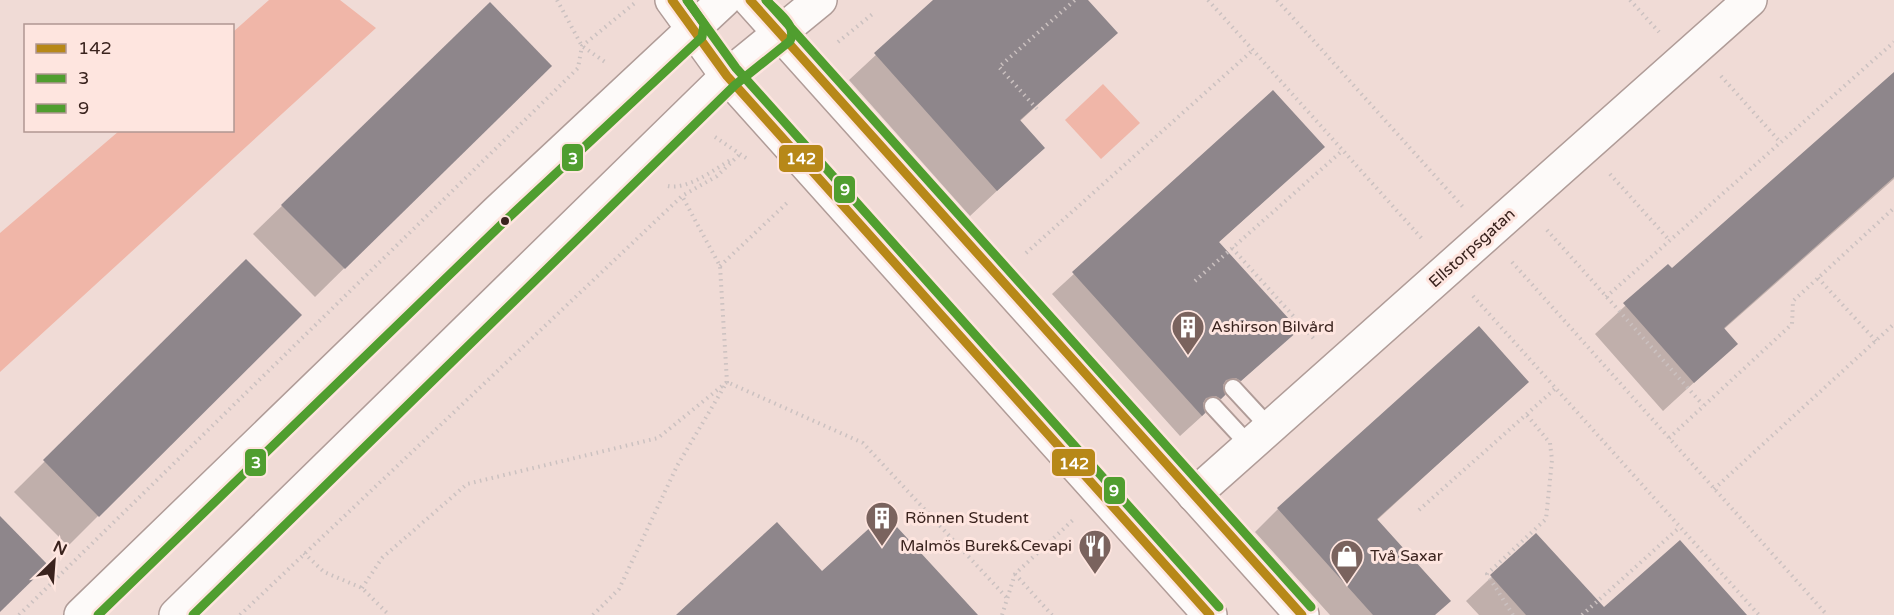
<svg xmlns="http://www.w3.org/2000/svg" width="1894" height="615" viewBox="0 0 1894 615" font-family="'Varela Round',sans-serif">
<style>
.green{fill:#f0b6a8}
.shadow{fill:#0003}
.building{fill:#8e868b}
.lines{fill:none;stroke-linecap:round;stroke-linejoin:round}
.lane-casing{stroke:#b09c98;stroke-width:20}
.street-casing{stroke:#b09c98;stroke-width:36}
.secondary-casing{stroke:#b09c98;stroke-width:36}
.path{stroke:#cbc1c0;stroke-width:4;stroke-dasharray:1.5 4.5;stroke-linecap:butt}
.lane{stroke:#fdfaf9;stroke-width:16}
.street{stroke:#fdfaf9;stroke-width:33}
.secondary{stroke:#fdfaf9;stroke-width:33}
.bus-1-casing{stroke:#fee5df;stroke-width:14}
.bus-2-casing{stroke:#fee5df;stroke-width:14}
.bus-3-casing{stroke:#fee5df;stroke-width:14}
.bus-1{stroke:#b78818;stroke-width:9}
.bus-2{stroke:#509e2f;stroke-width:9}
.bus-3{stroke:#509e2f;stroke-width:9}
.bus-dot{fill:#3a231e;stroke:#fee5df;stroke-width:2}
.labels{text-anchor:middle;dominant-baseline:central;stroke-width:6;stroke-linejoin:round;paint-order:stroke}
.street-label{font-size:16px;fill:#3a231e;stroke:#fee5df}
.poi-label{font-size:16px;fill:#3a231e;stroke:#fee5df;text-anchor:start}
.line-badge{stroke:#fee5df;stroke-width:2}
.badge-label{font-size:16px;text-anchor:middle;font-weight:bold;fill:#fff}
</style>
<rect width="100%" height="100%" fill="#f0dbd6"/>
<g class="green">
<polygon points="269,0 340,0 376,28 0,372 0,233 119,131 232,130 233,32"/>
<polygon points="1103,84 1140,123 1101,159 1065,120"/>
</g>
<g class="shadow">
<polygon points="935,0 1086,0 1116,32 1019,122 1043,148 970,216 849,80"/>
<polygon points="490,4 521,94 315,297 253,234"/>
<polygon points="1894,73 1894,179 1723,330 1736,344 1663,411 1595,334 1668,266 1672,270"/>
<polygon points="1273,92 1323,147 1218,243 1297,330 1180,436 1052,294"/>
<polygon points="246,261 299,315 68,546 14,492"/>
<polygon points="1527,382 1376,521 1435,615 1330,615 1255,532 1278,509"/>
<polygon points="1536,535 1604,609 1727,615 1479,615 1466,601"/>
</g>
<g class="building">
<polygon points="933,0 1088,0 1118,33 1020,120 1045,148 997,191 874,53"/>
<polygon points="490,2 552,66 345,269 281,205"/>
<polygon points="1894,72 1894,177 1724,328 1738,344 1694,383 1623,303 1668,264 1672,268"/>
<polygon points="1273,90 1325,147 1219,242 1299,330 1241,381 1236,378 1226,380 1223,385 1225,395 1221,399 1216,396 1206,398 1203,403 1205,413 1202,416 1072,272"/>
<polygon points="246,259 302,315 99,517 43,460"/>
<polygon points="1479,326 1529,382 1377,519 1451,601 1435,615 1373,615 1277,508"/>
<polygon points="885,514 978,615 676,615 777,522 822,571"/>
<polygon points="0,516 48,565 0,612"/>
<polygon points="1536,533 1604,607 1680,540 1747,615 1526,615 1490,575"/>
</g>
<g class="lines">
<defs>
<g id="lane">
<polyline points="1233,388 1270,428"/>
<polyline points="1213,406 1250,446"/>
</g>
<g id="street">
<polyline points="672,0 693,29"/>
<polyline points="1194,495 1750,0"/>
</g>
<g id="secondary">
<polyline points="750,0 1302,615"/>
<polyline points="693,29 727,76 1210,615"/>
<polyline points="81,615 497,212 724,0"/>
<polyline points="176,615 727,76 820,0"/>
</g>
</defs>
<use href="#lane" class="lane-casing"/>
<use href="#street" class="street-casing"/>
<use href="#secondary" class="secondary-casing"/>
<g class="path">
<polyline points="557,0 582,46 605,62"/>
<polyline points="1208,0 1424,241"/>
<polyline points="1277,0 1463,207"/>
<polyline points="1630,0 1659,32"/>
<polyline points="838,42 875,12"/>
<polyline points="1721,76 1781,143"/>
<polyline points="1037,109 999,67 1075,0"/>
<polyline points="715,137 749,160"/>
<polyline points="1610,174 1670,241"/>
<path d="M668 186C688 190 715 169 732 159"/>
<polyline points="1547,230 1703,405"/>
<polyline points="1232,248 1314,339"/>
<polyline points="1026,253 1253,50"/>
<polyline points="1512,262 1827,615"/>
<polyline points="720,266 788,202"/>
<polyline points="1818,278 1876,341"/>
<polyline points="1195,281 1343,150"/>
<polyline points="1473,296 1759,615"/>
<polyline points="1606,297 1894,42"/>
<polyline points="1669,438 1792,324 1793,301 1894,208"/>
<polyline points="1714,489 1894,324"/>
<polyline points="1419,510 1556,388"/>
<polyline points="304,553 324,572 362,588 389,615"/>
<polyline points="1015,574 1052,615"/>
<polyline points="362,588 382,558 467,484 658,438 727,382 863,443 1007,598"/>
<polyline points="19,615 578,68 582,46 636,2"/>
<polyline points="240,615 682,196 717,176 740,154"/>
<polyline points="593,615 619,589 677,466 727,382 720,266 682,196"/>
<polyline points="1002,615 1015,574 1074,519"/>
<polyline points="1513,615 1487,574 1546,519 1552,460 1550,443 1526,414"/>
<polyline points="1582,615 1680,527"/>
</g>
<use href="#lane" class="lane"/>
<use href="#street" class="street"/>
<use href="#secondary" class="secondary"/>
<defs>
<g id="bus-1">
<polyline points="672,0 727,76 1210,615"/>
<polyline points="750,0 1302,615"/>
</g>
<g id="bus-2">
<polyline points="98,615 505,221 702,37 704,24 687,0"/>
<path d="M193 615 735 85 790 41C798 25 776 11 766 0"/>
</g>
<g id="bus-3">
<polyline points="687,0 736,68 1219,607"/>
<polyline points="766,0 1311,607"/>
</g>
</defs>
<use href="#bus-1" class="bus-1-casing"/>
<use href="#bus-2" class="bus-2-casing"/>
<use href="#bus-3" class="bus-3-casing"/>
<use href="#bus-1" class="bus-1"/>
<use href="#bus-2" class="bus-2"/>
<use href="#bus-3" class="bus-3"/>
</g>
<defs>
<symbol id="building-pin" viewBox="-11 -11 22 30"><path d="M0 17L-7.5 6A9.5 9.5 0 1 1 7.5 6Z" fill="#7a635e" stroke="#fee5df"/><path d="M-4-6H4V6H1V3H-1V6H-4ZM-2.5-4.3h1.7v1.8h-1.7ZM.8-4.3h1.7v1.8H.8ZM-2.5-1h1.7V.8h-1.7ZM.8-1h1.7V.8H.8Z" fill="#fff"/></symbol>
<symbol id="restaurant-pin" viewBox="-11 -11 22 30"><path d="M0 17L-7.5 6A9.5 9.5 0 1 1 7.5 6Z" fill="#7a635e" stroke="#fee5df"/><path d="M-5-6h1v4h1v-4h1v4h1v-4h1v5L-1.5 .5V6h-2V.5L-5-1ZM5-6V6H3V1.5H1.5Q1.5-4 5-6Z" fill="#fff"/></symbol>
<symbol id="shop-pin" viewBox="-11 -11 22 30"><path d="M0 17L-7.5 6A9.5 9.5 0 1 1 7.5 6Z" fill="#7a635e" stroke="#fee5df"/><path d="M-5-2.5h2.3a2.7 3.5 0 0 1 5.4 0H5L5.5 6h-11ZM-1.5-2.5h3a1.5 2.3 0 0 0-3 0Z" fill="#fff"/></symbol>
</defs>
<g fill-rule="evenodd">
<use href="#building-pin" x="1169" y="308" width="38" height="52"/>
<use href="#building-pin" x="863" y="499" width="38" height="52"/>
<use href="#restaurant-pin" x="1076" y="527" width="38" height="52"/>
<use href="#shop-pin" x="1328" y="537" width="38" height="52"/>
</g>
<circle class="bus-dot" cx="505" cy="221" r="5"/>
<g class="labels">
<g class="street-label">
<text transform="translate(1472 248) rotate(-42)">Ellstorpsgatan</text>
</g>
<g class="poi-label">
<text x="1211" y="327">Ashirson Bilvård</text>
<text x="905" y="518">Rönnen Student</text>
<text x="1072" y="546" text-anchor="end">Malmös Burek&amp;Cevapi</text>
<text x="1370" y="556">Två Saxar</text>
</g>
</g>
<g class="line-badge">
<rect x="561" y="143" width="23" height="29" rx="6" fill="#509e2f"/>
<rect x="778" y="144" width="46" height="29" rx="6" fill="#b78818"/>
<rect x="833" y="175" width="23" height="29" rx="6" fill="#509e2f"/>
<rect x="244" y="448" width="23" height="29" rx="6" fill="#509e2f"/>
<rect x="1051" y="448" width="45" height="29" rx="6" fill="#b78818"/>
<rect x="1103" y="476" width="23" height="29" rx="6" fill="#509e2f"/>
</g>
<g class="badge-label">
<text x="573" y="164">3</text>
<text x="801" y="164">142</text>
<text x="845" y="195">9</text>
<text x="256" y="468">3</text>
<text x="1074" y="469">142</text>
<text x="1114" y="496">9</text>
</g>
<rect x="24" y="24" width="210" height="108" fill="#fee5df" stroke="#b09792" stroke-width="1.5"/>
<rect x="36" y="44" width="30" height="9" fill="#b78818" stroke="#b09792" stroke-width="1.5"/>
<text x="78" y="54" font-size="18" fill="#3a231e">142</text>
<rect x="36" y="74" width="30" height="9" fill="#509e2f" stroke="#b09792" stroke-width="1.5"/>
<text x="78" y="84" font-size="18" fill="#3a231e">3</text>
<rect x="36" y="104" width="30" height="9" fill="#509e2f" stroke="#b09792" stroke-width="1.5"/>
<text x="78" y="114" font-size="18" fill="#3a231e">9</text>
<g transform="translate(54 561) rotate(25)" stroke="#fee5df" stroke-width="4.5" paint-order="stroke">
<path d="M0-4.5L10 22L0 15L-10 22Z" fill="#3a231e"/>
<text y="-9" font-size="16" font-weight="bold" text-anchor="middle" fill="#3a231e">N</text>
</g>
</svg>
